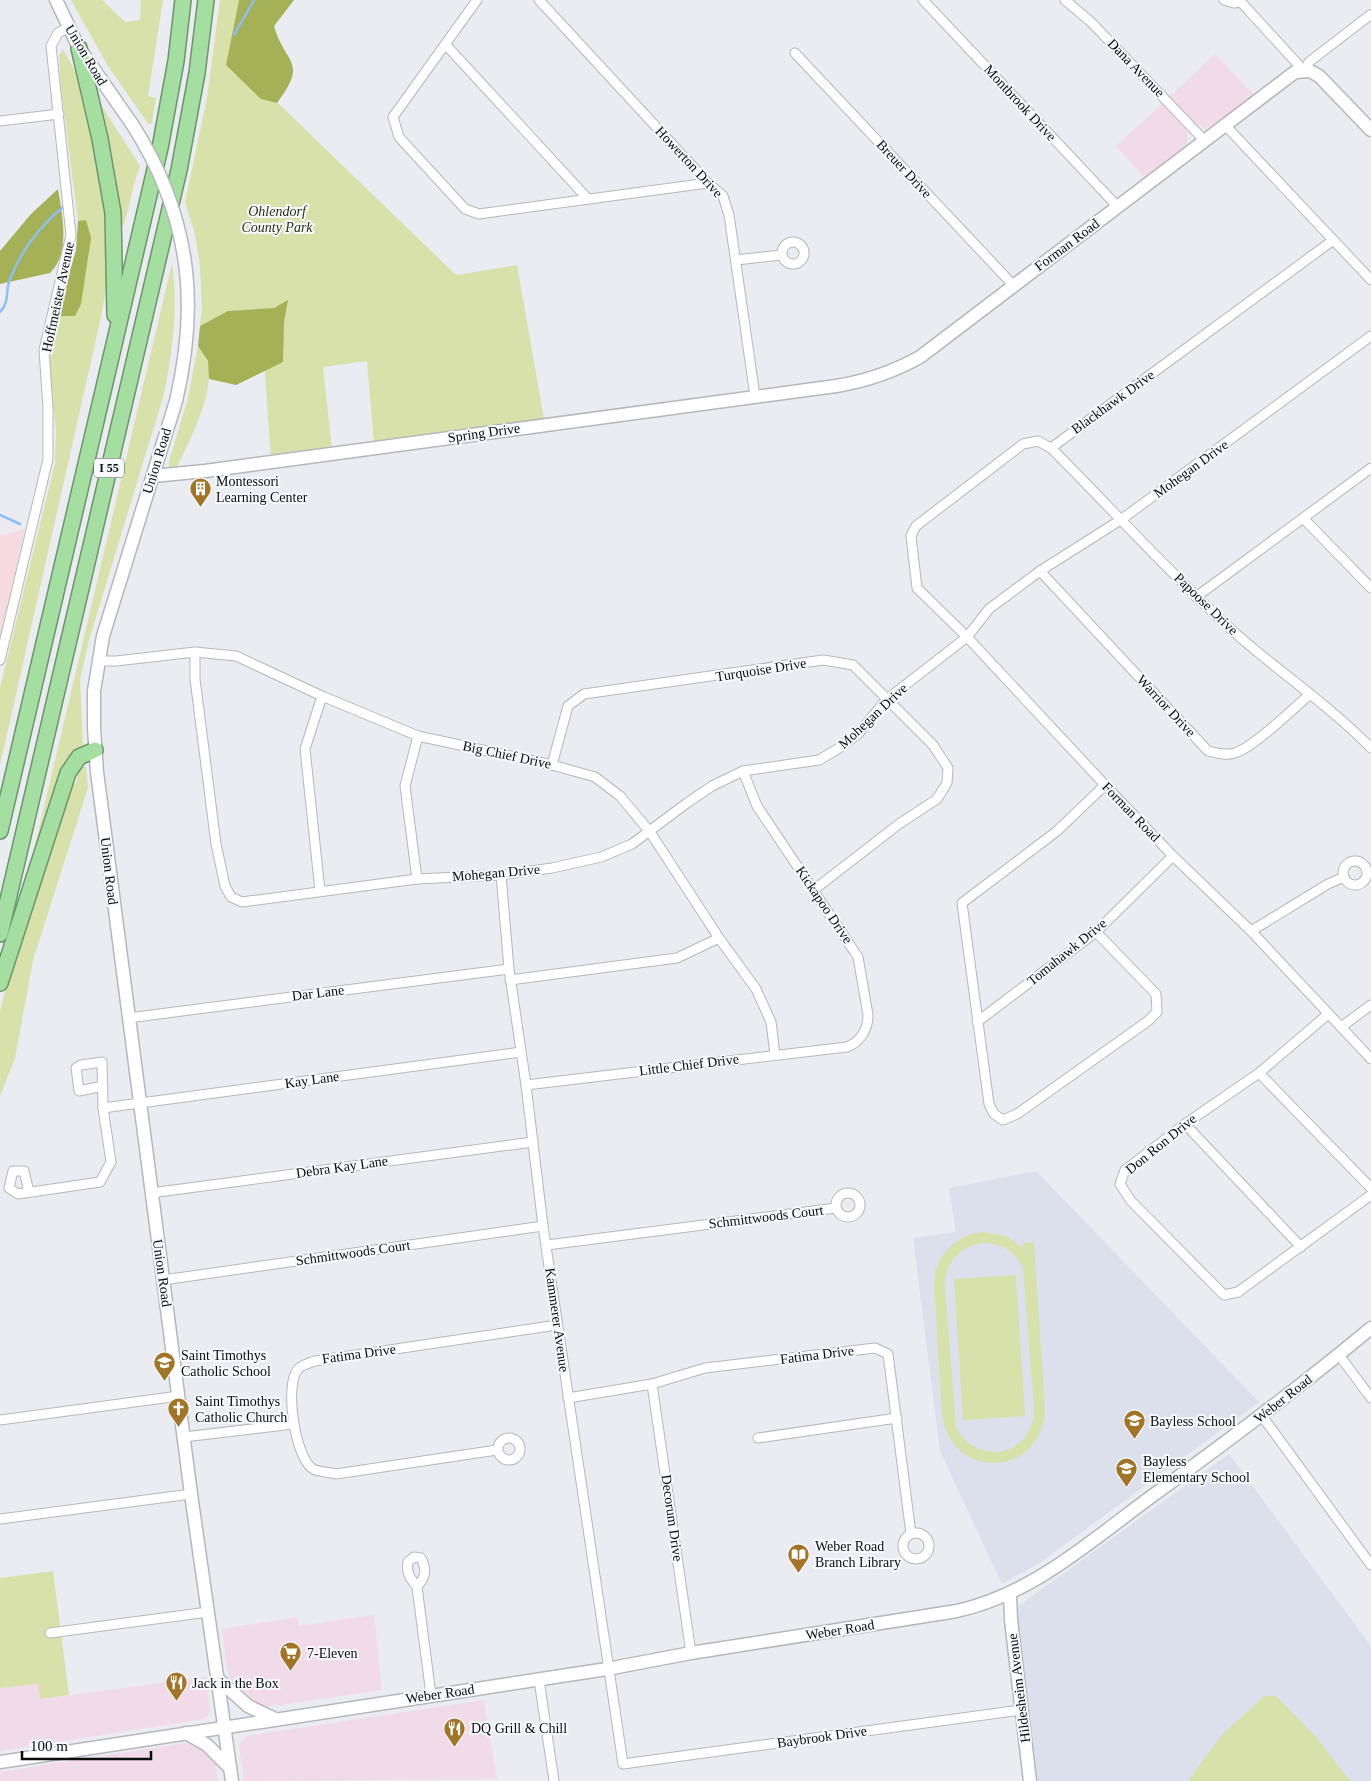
<svg xmlns="http://www.w3.org/2000/svg" width="1371" height="1781" viewBox="0 0 1371 1781" font-family="'Times New Roman',serif">
<style>
.commercial{fill:#f2dbe8}
.industrial{fill:#f5dbdf}
.built{fill:#dce0ec}
.green{fill:#d7e1a9;fill-rule:evenodd}
.forest{fill:#a4b156}
.lines{fill:none;stroke-linecap:round;stroke-linejoin:round}
.stream{stroke:#8fbdf5;stroke-width:2.5}
.street-casing{stroke:#b5b7bc;stroke-width:11}
.secondary-casing{stroke:#b5b7bc;stroke-width:15}
.highway-casing{stroke:#6e946d;stroke-width:18}
.street{stroke:#fff;stroke-width:9}
.secondary{stroke:#fff;stroke-width:12}
.highway{stroke:#a4dea1;stroke-width:15}
.secondary-bridge-casing{stroke:#b5b7bc;stroke-width:15;stroke-linecap:butt}
.secondary-bridge{stroke:#fff;stroke-width:12}
.labels{text-anchor:middle;dominant-baseline:central;stroke-width:4;stroke-linejoin:round;paint-order:stroke}
.shield{fill:#f7f9ff;stroke:#525356;stroke-width:1}
.shield-label{font-size:12px;font-weight:bold;fill:#0b0c0d}
.street-label{font-size:14px;fill:#0b0c0d;stroke:#f7f9ff}
.park-label{font-size:14px;font-style:italic;fill:#2c3109;stroke:#f7f9ff}
.poi-label{font-size:14px;fill:#0b0c0d;stroke:#f7f9ff;text-anchor:start}
</style>
<rect width="100%" height="100%" fill="#eaecf2"/>
<g class="commercial">
<polygon points="1215,54 1254,95 1212,127 1205,129 1193,121 1169,97"/>
<polygon points="1162,104 1187,131 1187,143 1183,150 1145,178 1116,146"/>
<polygon points="374,1615 382,1690 265,1707 257,1706 233,1686 227,1670 222,1629 297,1617 299,1626"/>
<polygon points="206,1677 210,1713 204,1719 0,1751 0,1688 39,1684 41,1699"/>
<polygon points="484,1700 497,1779 244,1781 239,1744 246,1736"/>
<polygon points="191,1742 199,1743 215,1758 218,1781 0,1781 0,1772"/>
</g>
<polygon class="industrial" points="25,529 0,636 0,536"/>
<g class="built">
<polygon points="1036,1171 1259,1402 1041,1562 1002,1584 940,1451 913,1238 956,1232 949,1188"/>
<polygon points="1229,1454 1371,1646 1371,1781 1034,1781 1017,1620 1017,1611 1020,1605"/>
</g>
<g class="green">
<polygon points="71,0 102,0 125,22 140,20 141,0 163,0 148,96 156,98 152,122 149,125 108,66"/>
<polygon points="220,0 239,0 228,55 456,275 517,265 544,419 374,443 367,361 323,367 332,449 271,458 260,309 228,311 200,326 202,308 200,266 195,234 185,202 207,98"/>
<polygon points="63,49 75,71 104,192 109,240 108,277 101,317 0,765 0,688 55,463 56,429 47,360 49,340 57,316 74,316 86,220 78,221 61,88 59,55"/>
<path d="M101 105 140 166C131 189 130 213 119 234L99 111Z"/>
<path d="M172 263C178 308 173 350 164 394L89 640 80 680 83 744 65 764 29 871Z"/>
<path d="M198 346C202 351 207 357 208 363 214 397 189 441 175 471L169 468V461L187 402Z"/>
<polygon points="80,766 86,767 88,788 33,960 15,1058 0,1096 0,1011 8,979 71,786 76,783"/>
<path d="M982 1232 1006 1236 1023 1248 1024 1243 1034 1242 1045 1408C1044 1477 952 1483 942 1415L934 1287 935 1271 942 1256 953 1244 967 1235ZM983 1243C1002 1243 1015 1252 1023 1268L1034 1409C1034 1456 977 1468 956 1427L945 1286C945 1263 960 1246 983 1243Z"/>
<polygon points="1016,1275 1025,1416 963,1420 954,1279"/>
<polygon points="53,1571 69,1695 40,1699 38,1684 0,1688 0,1578"/>
<polygon points="1264,1696 1276,1696 1316,1737 1350,1781 1188,1781 1221,1736"/>
</g>
<g class="forest">
<path d="M239 0H294L274 26C285 65 309 60 277 103L261 99 226 65Z"/>
<path d="M58 189C62 214 71 253 50 273L0 284V251L31 214Z"/>
<polygon points="86,220 91,238 81,304 75,316 57,316 76,250 78,221"/>
<polygon points="288,300 284,322 283,362 236,385 209,379 208,361 198,346 200,326 228,311 274,308"/>
</g>
<g class="lines">
<g class="stream">
<polyline points="234,35 254,0"/>
<path d="M0 312C10 302 5 291 10 279 21 251 40 226 63 207"/>
<polyline points="0,515 20,524"/>
</g>
<defs>
<g id="street">
<polyline points="477,0 393,117 399,137 465,209 479,214 708,183"/>
<polyline points="539,0 708,183 723,196 729,215 755,396"/>
<polyline points="923,0 1117,206"/>
<polyline points="1065,0 1091,22 1204,140"/>
<polyline points="1224,0 1234,3 1241,2"/>
<polyline points="1241,2 1304,71 1309,62 1370,15"/>
<polyline points="446,45 588,199"/>
<polyline points="795,53 1014,286"/>
<polyline points="0,121 59,114"/>
<polyline points="1224,124 1371,280"/>
<polyline points="1332,241 1051,448 1038,441 1023,444 916,526 911,536 917,588 967,637 1105,785 1173,856 1251,931 1371,1059"/>
<circle cx="793" cy="253" r="11"/>
<polyline points="736,260 781,255"/>
<path d="M1051 448C1112 509 1170 574 1234 632 1279 672 1329 705 1371 748"/>
<polyline points="1303,518 1371,588"/>
<path d="M1040 571 1208 751C1217 753 1226 756 1235 753 1253 748 1294 708 1310 694"/>
<polyline points="1196,597 1371,468"/>
<polyline points="195,652 195,679 216,844 225,886 231,897 242,902 417,879 501,875 552,868 601,857 632,844 687,803 712,786 743,771 819,760 836,750 858,734 886,700 967,637 989,609 1040,571 1122,519 1371,336"/>
<polyline points="0,660 48,459 48,408 44,350 71,235 51,46 58,33 69,27"/>
<polyline points="98,661 116,661 195,652 236,656 322,696 418,736 552,765 595,777 620,796 650,832 719,938 756,989 771,1022 775,1055"/>
<polyline points="552,765 568,706 584,694 823,660 853,665 933,745 948,768 947,783 937,799 899,824 815,889"/>
<circle cx="1355" cy="873" r="12"/>
<polyline points="501,875 509,969 526,1085 543,1226 623,1764 1021,1710"/>
<polyline points="417,879 405,786 418,736"/>
<polyline points="320,891 305,749 322,696"/>
<polyline points="1251,931 1328,884 1344,877"/>
<polyline points="1096,932 1156,994 1157,1012 1148,1021 1017,1114 1003,1120 994,1114 989,1104 962,903 1057,831 1105,785"/>
<polyline points="510,980 677,958 719,938"/>
<polyline points="1327,1015 1259,1073 1185,1124 1125,1170 1120,1184 1131,1201 1224,1295 1238,1292 1371,1195"/>
<polyline points="128,1018 509,969"/>
<polyline points="977,1022 1096,932 1173,856"/>
<polyline points="1341,1027 1371,1005"/>
<polyline points="1259,1073 1371,1188"/>
<path d="M526 1085 847 1047C860 1042 868 1030 868 1015L858 957 757 806 743 771"/>
<polyline points="103,1108 521,1052"/>
<polyline points="1185,1124 1301,1247"/>
<polyline points="29,1192 24,1171 13,1171 9,1188 18,1194 100,1182 111,1162 103,1108 102,1062 81,1065 76,1068 79,1091 103,1086"/>
<polyline points="151,1193 533,1142"/>
<circle cx="848" cy="1205" r="12"/>
<polyline points="547,1245 836,1208"/>
<polyline points="163,1280 543,1226"/>
<polyline points="1339,1355 1371,1398"/>
<polyline points="652,1384 691,1653"/>
<polyline points="568,1398 652,1384 705,1368 875,1348 888,1354 911,1534"/>
<polyline points="1262,1416 1371,1565"/>
<polyline points="0,1420 179,1396"/>
<polyline points="184,1437 293,1424"/>
<circle cx="509" cy="1449" r="11"/>
<polyline points="758,1438 897,1418"/>
<path d="M497 1450 336 1474C329 1472 318 1472 313 1469 295 1458 284 1385 298 1369 301 1365 310 1363 315 1361L557 1325"/>
<polyline points="0,1519 191,1494"/>
<circle cx="916" cy="1546" r="13"/>
<path d="M417 1587C410 1578 406 1573 408 1562L414 1557 421 1558C427 1570 426 1576 417 1587L431 1695"/>
<polyline points="50,1633 208,1612"/>
<polyline points="539,1680 554,1781"/>
</g>
<g id="secondary">
<polyline points="56,0 79,48 132,124"/>
<path d="M186 271C191 315 186 358 176 401L103 636 94 691V728L97 772 191 1494 232 1781"/>
<path d="M153 476 205 471 836 386C867 381 893 372 920 357L1295 72 1310 71 1319 76 1371 130"/>
<polyline points="1010,1595 1011,1620 1030,1781"/>
<polyline points="218,1679 248,1706 275,1719"/>
<polyline points="186,1733 207,1745 230,1768"/>
<path d="M0 1762 607 1669 691 1653 957 1611C1032 1594 1087 1544 1148 1499 1224 1444 1299 1388 1371 1328"/>
</g>
<g id="highway">
<polyline points="79,48 100,139 113,213 115,315"/>
<polyline points="0,831 160,148 176,61 183,0"/>
<polyline points="0,934 179,170 197,73 206,0"/>
<polyline points="0,983 68,773 79,757 95,750"/>
</g>
</defs>
<use href="#street" class="street-casing"/>
<use href="#secondary" class="secondary-casing"/>
<use href="#highway" class="highway-casing"/>
<use href="#street" class="street"/>
<use href="#secondary" class="secondary"/>
<use href="#highway" class="highway"/>
<defs>
<path id="secondary-bridge" d="M132 124C161 169 180 217 186 271"/>
</defs>
<use href="#secondary-bridge" class="secondary-bridge-casing"/>
<use href="#secondary-bridge" class="secondary-bridge"/>
</g>
<defs>
<symbol id="building-pin" viewBox="-11 -11 22 30"><path d="M0 17L-7.5 6A9.5 9.5 0 1 1 7.5 6Z" fill="#a17426" stroke="#f7f9ff"/><path d="M-4-6H4V6H1V3H-1V6H-4ZM-2.5-4.3h1.7v1.8h-1.7ZM.8-4.3h1.7v1.8H.8ZM-2.5-1h1.7V.8h-1.7ZM.8-1h1.7V.8H.8Z" fill="#fff"/></symbol>
<symbol id="school-pin" viewBox="-11 -11 22 30"><path d="M0 17L-7.5 6A9.5 9.5 0 1 1 7.5 6Z" fill="#a17426" stroke="#f7f9ff"/><path d="M0-5L7-2L0 1L-7-2ZM-4 1L0 2.5L4 1V4Q0 6-4 4Z" fill="#fff"/></symbol>
<symbol id="church-pin" viewBox="-11 -11 22 30"><path d="M0 17L-7.5 6A9.5 9.5 0 1 1 7.5 6Z" fill="#a17426" stroke="#f7f9ff"/><path d="M-1.2-6h2.4v3.5h3.3v2.4h-3.3V6h-2.4V-.1h-3.3v-2.4h3.3Z" fill="#fff"/></symbol>
<symbol id="library-pin" viewBox="-11 -11 22 30"><path d="M0 17L-7.5 6A9.5 9.5 0 1 1 7.5 6Z" fill="#a17426" stroke="#f7f9ff"/><path d="M-6-4Q-3-5.5-.7-3.5V5Q-3 3-6 4ZM6-4Q3-5.5 .7-3.5V5Q3 3 6 4Z" fill="#fff"/></symbol>
<symbol id="supermarket-pin" viewBox="-11 -11 22 30"><path d="M0 17L-7.5 6A9.5 9.5 0 1 1 7.5 6Z" fill="#a17426" stroke="#f7f9ff"/><path d="M-6-5.5h2.5l.6 2H6L4.5 2H-2.5L-4.4-4H-6ZM-1.5 3.2a1.3 1.3 0 1 0 .1 0ZM3 3.2a1.3 1.3 0 1 0 .1 0Z" fill="#fff"/></symbol>
<symbol id="restaurant-pin" viewBox="-11 -11 22 30"><path d="M0 17L-7.5 6A9.5 9.5 0 1 1 7.5 6Z" fill="#a17426" stroke="#f7f9ff"/><path d="M-5-6h1v4h1v-4h1v4h1v-4h1v5L-1.5 .5V6h-2V.5L-5-1ZM5-6V6H3V1.5H1.5Q1.5-4 5-6Z" fill="#fff"/></symbol>
</defs>
<g fill-rule="evenodd">
<use href="#building-pin" x="188" y="476" width="25" height="34"/>
<use href="#school-pin" x="152" y="1350" width="25" height="34"/>
<use href="#church-pin" x="166" y="1396" width="25" height="34"/>
<use href="#school-pin" x="1122" y="1408" width="25" height="34"/>
<use href="#school-pin" x="1114" y="1456" width="25" height="34"/>
<use href="#library-pin" x="786" y="1542" width="25" height="34"/>
<use href="#supermarket-pin" x="278" y="1640" width="25" height="34"/>
<use href="#restaurant-pin" x="164" y="1670" width="25" height="34"/>
<use href="#restaurant-pin" x="442" y="1716" width="25" height="34"/>
</g>
<g class="labels">
<rect class="shield" x="94" y="458.5" width="30" height="19" rx="4"/>
<g class="shield-label">
<text x="109" y="468">I 55</text>
</g>
<g class="street-label">
<text transform="translate(86 55) rotate(59)">Union Road</text>
<text transform="translate(1136 68) rotate(46)">Dana Avenue</text>
<text transform="translate(1020 103) rotate(47)">Montbrook Drive</text>
<text transform="translate(689 162) rotate(47)">Howerton Drive</text>
<text transform="translate(904 169) rotate(47)">Breuer Drive</text>
<text transform="translate(1067 245) rotate(-37)">Forman Road</text>
<text transform="translate(58 297) rotate(-78)">Hoffmeister Avenue</text>
<text transform="translate(1113 402) rotate(-36)">Blackhawk Drive</text>
<text transform="translate(484 433) rotate(-8)">Spring Drive</text>
<text transform="translate(157 461) rotate(-73)">Union Road</text>
<text transform="translate(1191 469) rotate(-36)">Mohegan Drive</text>
<text transform="translate(1206 604) rotate(44)">Papoose Drive</text>
<text transform="translate(761 670) rotate(-9)">Turquoise Drive</text>
<text transform="translate(1166 706) rotate(47)">Warrior Drive</text>
<text transform="translate(873 716) rotate(-43)">Mohegan Drive</text>
<text transform="translate(507 755) rotate(12)">Big Chief Drive</text>
<text transform="translate(1131 812) rotate(46)">Forman Road</text>
<text transform="translate(109 871) rotate(83)">Union Road</text>
<text transform="translate(496 873) rotate(-5)">Mohegan Drive</text>
<text transform="translate(824 905) rotate(56)">Kickapoo Drive</text>
<text transform="translate(1067 952) rotate(-39)">Tomahawk Drive</text>
<text transform="translate(318 993) rotate(-7)">Dar Lane</text>
<text transform="translate(689 1065) rotate(-7)">Little Chief Drive</text>
<text transform="translate(312 1080) rotate(-8)">Kay Lane</text>
<text transform="translate(1161 1144) rotate(-39)">Don Ron Drive</text>
<text transform="translate(342 1167) rotate(-8)">Debra Kay Lane</text>
<text transform="translate(766 1217) rotate(-7)">Schmittwoods Court</text>
<text transform="translate(353 1253) rotate(-8)">Schmittwoods Court</text>
<text transform="translate(162 1273) rotate(82)">Union Road</text>
<text transform="translate(557 1320) rotate(82)">Kammerer Avenue</text>
<text transform="translate(359 1354) rotate(-8)">Fatima Drive</text>
<text transform="translate(817 1355) rotate(-7)">Fatima Drive</text>
<text transform="translate(1283 1399) rotate(-38)">Weber Road</text>
<text transform="translate(672 1518) rotate(82)">Decorum Drive</text>
<text transform="translate(840 1630) rotate(-9)">Weber Road</text>
<text transform="translate(1019 1688) rotate(-97)">Hildesheim Avenue</text>
<text transform="translate(440 1694) rotate(-8)">Weber Road</text>
<text transform="translate(822 1737) rotate(-8)">Baybrook Drive</text>
</g>
<g class="park-label">
<text x="277" y="211">Ohlendorf<tspan x="277" dy="16">County Park</tspan></text>
</g>
<g class="poi-label">
<text x="216" y="481">Montessori<tspan x="216" dy="16">Learning Center</tspan></text>
<text x="181" y="1355">Saint Timothys<tspan x="181" dy="16">Catholic School</tspan></text>
<text x="195" y="1401">Saint Timothys<tspan x="195" dy="16">Catholic Church</tspan></text>
<text x="1150" y="1421">Bayless School</text>
<text x="1143" y="1461">Bayless<tspan x="1143" dy="16">Elementary School</tspan></text>
<text x="815" y="1546">Weber Road<tspan x="815" dy="16">Branch Library</tspan></text>
<text x="307" y="1653">7-Eleven</text>
<text x="192" y="1683">Jack in the Box</text>
<text x="471" y="1728">DQ Grill &amp; Chill</text>
</g>
</g>
<path d="M22 1751v8h129v-8" fill="none" stroke="#0b0c0d" stroke-width="2.5"/>
<text x="30" y="1751" font-size="15" fill="#0b0c0d" stroke="#f7f9ff" stroke-width="4" paint-order="stroke">100 m</text>
</svg>
